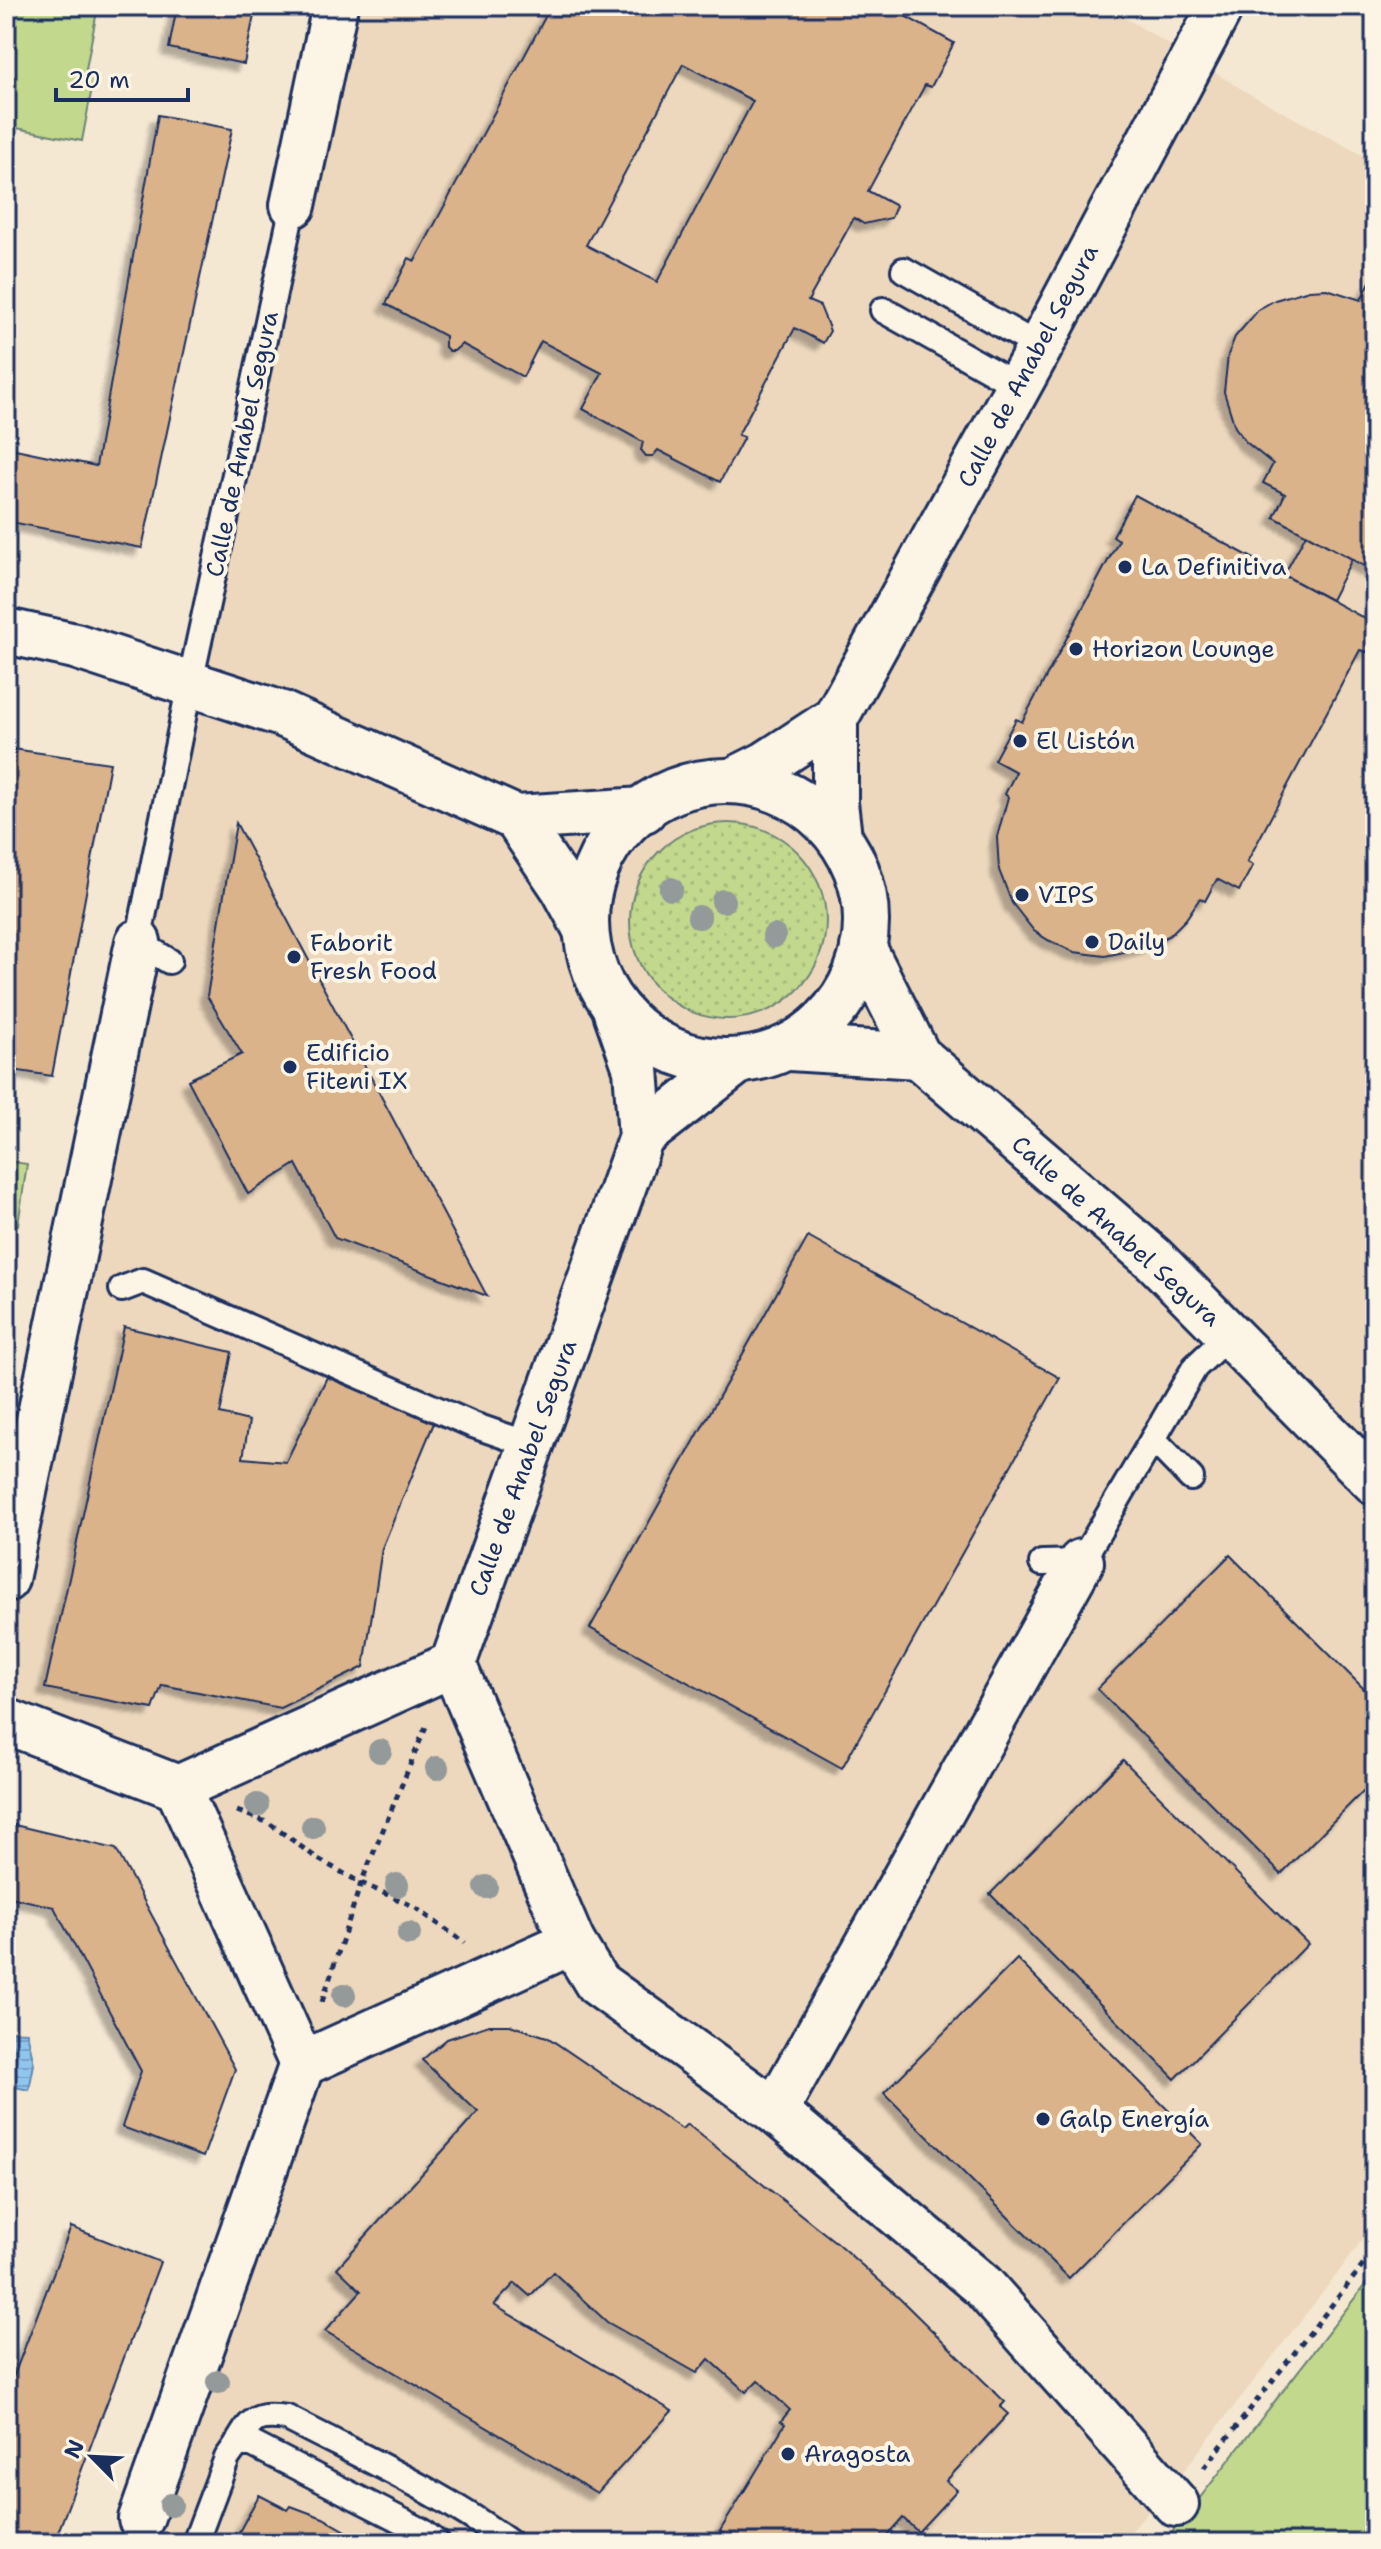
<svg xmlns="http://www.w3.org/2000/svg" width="1381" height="2549" viewBox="0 0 1381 2549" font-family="'Shantell Sans',sans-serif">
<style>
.built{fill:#edd8bd}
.green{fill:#c1d88d;stroke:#6e8476;stroke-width:2}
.garden{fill:url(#garden-dots);stroke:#6e8476;stroke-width:2}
.water{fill:url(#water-rules);stroke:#6189b4;stroke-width:2}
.building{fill:#dab38b;stroke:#1b2f5e;stroke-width:2;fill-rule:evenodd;filter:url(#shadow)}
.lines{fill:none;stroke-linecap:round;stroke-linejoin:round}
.lane-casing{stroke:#1b2f5e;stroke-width:30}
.street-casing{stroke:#1b2f5e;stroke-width:50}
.path{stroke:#1b2f5e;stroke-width:5;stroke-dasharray:6 6;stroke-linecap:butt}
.lane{stroke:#fcf5e5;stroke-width:24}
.street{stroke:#fcf5e5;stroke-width:44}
.tree{fill:#949999}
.poi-dot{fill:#1b2f5e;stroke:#fcf5e5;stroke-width:3}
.labels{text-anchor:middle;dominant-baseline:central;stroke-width:8;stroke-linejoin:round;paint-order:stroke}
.street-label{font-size:24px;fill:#1b2f5e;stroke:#fcf5e5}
.poi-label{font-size:24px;fill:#1b2f5e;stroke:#fcf5e5;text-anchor:start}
</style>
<defs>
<pattern id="garden-dots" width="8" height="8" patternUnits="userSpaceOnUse" patternTransform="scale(2)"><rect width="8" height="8" fill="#c1d88d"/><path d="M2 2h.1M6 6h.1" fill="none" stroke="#a5ba7c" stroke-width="1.8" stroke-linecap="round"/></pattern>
<pattern id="water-rules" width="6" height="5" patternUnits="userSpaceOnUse" patternTransform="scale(2)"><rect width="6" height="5" fill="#90c5ee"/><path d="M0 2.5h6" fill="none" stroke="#75a0c4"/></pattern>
<filter id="shadow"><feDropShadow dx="-7" dy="7" stdDeviation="2" flood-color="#0004"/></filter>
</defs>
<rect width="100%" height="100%" fill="#f5e8d3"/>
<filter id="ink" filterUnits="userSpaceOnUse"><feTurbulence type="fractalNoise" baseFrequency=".0125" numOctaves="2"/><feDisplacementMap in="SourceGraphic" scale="16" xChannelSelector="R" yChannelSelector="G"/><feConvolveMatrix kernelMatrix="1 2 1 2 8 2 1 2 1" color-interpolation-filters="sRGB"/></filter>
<g filter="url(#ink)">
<polygon class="built" points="335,6 1106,6 1250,94 1375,162 1375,2222 1338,2273 1182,2473 1121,2543 132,2543 302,2064 178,1789 6,1721 6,1579"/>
<g class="green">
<polygon points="6,6 98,6 86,69 95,72 82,141 6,126"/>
<polygon points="6,1161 27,1164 18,1225 6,1224"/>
<polygon points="1375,2272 1375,2543 1163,2543 1185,2517"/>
</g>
<circle class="garden" cx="728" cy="921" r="98"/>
<polygon class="water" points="6,2031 27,2032 34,2064 29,2090 6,2085"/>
<g class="building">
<polygon points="177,6 256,6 244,64 169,48"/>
<path d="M551 6H895L894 10 954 43 931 87 925 85 868 191 896 206 891 218 864 224 854 218 808 301 820 306 830 331 823 343 795 328 738 435 744 437 720 482 658 450 653 456H646L641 450 643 442 583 409 602 373 541 341 523 377 462 344 454 351H449L445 347V336L386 304 409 258 415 261ZM683 64 753 101 657 282 586 245Z"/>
<polygon points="158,115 232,129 142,548 6,521 6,447 96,466"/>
<polygon points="1370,282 1375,285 1375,572 1274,517 1285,494 1263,483 1273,464 1246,442 1235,427 1224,392 1228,355 1235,337 1259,309 1275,300 1309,290 1327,289 1361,300"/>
<polygon points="1135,495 1375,624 1375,637 1367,652 1360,650 1247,862 1253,865 1239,891 1217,879 1205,901 1200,898 1186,919 1170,935 1147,947 1105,956 1074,952 1048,940 1034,931 1012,903 999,870 997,837 1008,797 1005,794 1016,772 994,760 1016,719 1022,722 1119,540 1113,536"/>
<polygon points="1306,534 1352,559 1331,600 1284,575"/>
<polygon points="6,748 110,763 52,1076 6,1069"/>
<polygon points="236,823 487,1296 335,1238 296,1164 248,1194 188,1080 242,1054 207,996"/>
<polygon points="808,1237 1060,1378 842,1768 590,1628"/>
<polygon points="124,1327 232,1352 220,1414 249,1421 243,1458 286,1462 327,1377 434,1423 382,1548 364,1667 280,1708 162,1685 153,1709 45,1688"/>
<polygon points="1230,1555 1375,1700 1375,1779 1281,1874 1097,1689"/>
<polygon points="1123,1760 1308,1944 1175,2079 990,1894"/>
<polygon points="6,1823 116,1849 235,2069 203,2157 122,2127 141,2071 54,1907 6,1896"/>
<polygon points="1017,1959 1202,2144 1069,2278 884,2093"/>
<polygon points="489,2025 510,2025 547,2037 682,2129 687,2124 838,2244 900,2299 1005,2402 1000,2407 1008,2414 946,2481 957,2490 918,2532 903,2518 881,2543 733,2543 720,2531 785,2424 781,2421 790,2410 758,2380 746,2392 709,2359 697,2373 607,2322 553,2272 530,2296 515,2283 494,2305 672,2411 597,2493 325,2331 361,2291 337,2268 478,2112 422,2060 447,2039"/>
<polygon points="71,2227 160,2262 54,2543 6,2543 6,2396"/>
<polygon points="259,2495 288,2510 291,2506 323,2518 367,2543 233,2543"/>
</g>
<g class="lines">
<defs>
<g id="lane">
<polyline points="904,270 1040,347"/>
<polyline points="883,310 1018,386"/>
<polyline points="169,961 138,942 190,683 293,205"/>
<polyline points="122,1289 143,1281 473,1425 531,1445"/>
<polyline points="1153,1439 1191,1478"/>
<polyline points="1042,1563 1081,1562 1195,1367 1230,1334"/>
<path d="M237 2444C252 2418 256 2414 287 2418 362 2457 441 2492 510 2543"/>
<polyline points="195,2543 227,2458 237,2444 252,2444 422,2531 437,2543"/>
</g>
<g id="street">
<polyline points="293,205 335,6"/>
<polyline points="6,631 75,646 282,714 516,818 644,810"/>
<polyline points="835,719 835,803 839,837"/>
<polyline points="738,778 766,764 835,719 1040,347 1218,12"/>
<circle cx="726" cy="921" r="140"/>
<polyline points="516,818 564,889 584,926"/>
<polyline points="863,947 918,1056 1154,1259 1375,1482"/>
<polyline points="790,1048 918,1056"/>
<polyline points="641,1137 737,1062"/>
<polyline points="6,1579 138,942"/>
<polygon points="453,1664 572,1942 302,2064 178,1788"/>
<polyline points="453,1664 641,1137 636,1069 616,1012"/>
<polyline points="6,1721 178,1788"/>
<polyline points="572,1942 597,1983 775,2111 983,2286 1176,2504"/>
<polyline points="775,2111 1081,1562"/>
<polyline points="141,2519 302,2064"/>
</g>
</defs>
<use href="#lane" class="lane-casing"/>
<use href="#street" class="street-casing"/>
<g class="path">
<polyline points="237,1811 269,1823 318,1859 361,1883 413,1906 465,1943"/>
<polyline points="322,2002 361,1883 427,1724"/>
<polyline points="1204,2468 1375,2250"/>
</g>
<use href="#lane" class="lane"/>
<use href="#street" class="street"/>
</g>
<g class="tree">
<circle cx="671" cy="889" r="12"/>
<circle cx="723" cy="901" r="12"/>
<circle cx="699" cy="917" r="12"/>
<circle cx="774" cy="936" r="12"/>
<circle cx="380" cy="1751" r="12"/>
<circle cx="437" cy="1768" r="12"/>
<circle cx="257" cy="1805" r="12"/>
<circle cx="313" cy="1827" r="12"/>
<circle cx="397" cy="1885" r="12"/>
<circle cx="486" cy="1887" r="12"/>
<circle cx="409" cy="1934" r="12"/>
<circle cx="344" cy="1995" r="12"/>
<circle cx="218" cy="2382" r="12"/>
<circle cx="171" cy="2505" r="12"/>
</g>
</g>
<g class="poi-dot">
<circle cx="1125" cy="567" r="8"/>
<circle cx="1076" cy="649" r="8"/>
<circle cx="1020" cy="741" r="8"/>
<circle cx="1022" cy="895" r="8"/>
<circle cx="1092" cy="942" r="8"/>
<circle cx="294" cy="957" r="8"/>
<circle cx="290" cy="1067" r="8"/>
<circle cx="1043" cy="2119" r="8"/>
<circle cx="788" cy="2454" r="8"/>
</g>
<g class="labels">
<g class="street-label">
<text transform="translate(1028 366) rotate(-62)">Calle de Anabel Segura</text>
<text transform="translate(242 444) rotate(-78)">Calle de Anabel Segura</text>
<text transform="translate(1116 1231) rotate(42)">Calle de Anabel Segura</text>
<text transform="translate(523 1468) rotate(-70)">Calle de Anabel Segura</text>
</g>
<g class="poi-label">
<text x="1141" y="567">La Definitiva</text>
<text x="1092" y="649">Horizon Lounge</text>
<text x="1036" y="741">El Listón</text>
<text x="1038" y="895">VIPS</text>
<text x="1108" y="942">Daily</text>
<text x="310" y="943">Faborit<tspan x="310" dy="28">Fresh Food</tspan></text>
<text x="306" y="1053">Edificio<tspan x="306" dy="28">Fiteni IX</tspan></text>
<text x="1059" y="2119">Galp Energía</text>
<text x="804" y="2454">Aragosta</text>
</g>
</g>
<rect width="1381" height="2549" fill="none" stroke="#fcf5e5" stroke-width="32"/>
<rect x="16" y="16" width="1349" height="2517" fill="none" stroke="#1b2f5e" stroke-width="3" filter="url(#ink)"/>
<g transform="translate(92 2457) rotate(294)" stroke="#fcf5e5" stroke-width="6" paint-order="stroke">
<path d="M0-6L14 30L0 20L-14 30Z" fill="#1b2f5e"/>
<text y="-12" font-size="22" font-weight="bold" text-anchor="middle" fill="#1b2f5e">N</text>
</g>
<path d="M56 88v12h132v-12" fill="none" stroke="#1b2f5e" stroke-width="4"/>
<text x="68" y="88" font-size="24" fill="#1b2f5e" stroke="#fcf5e5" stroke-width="6" paint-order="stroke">20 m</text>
</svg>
